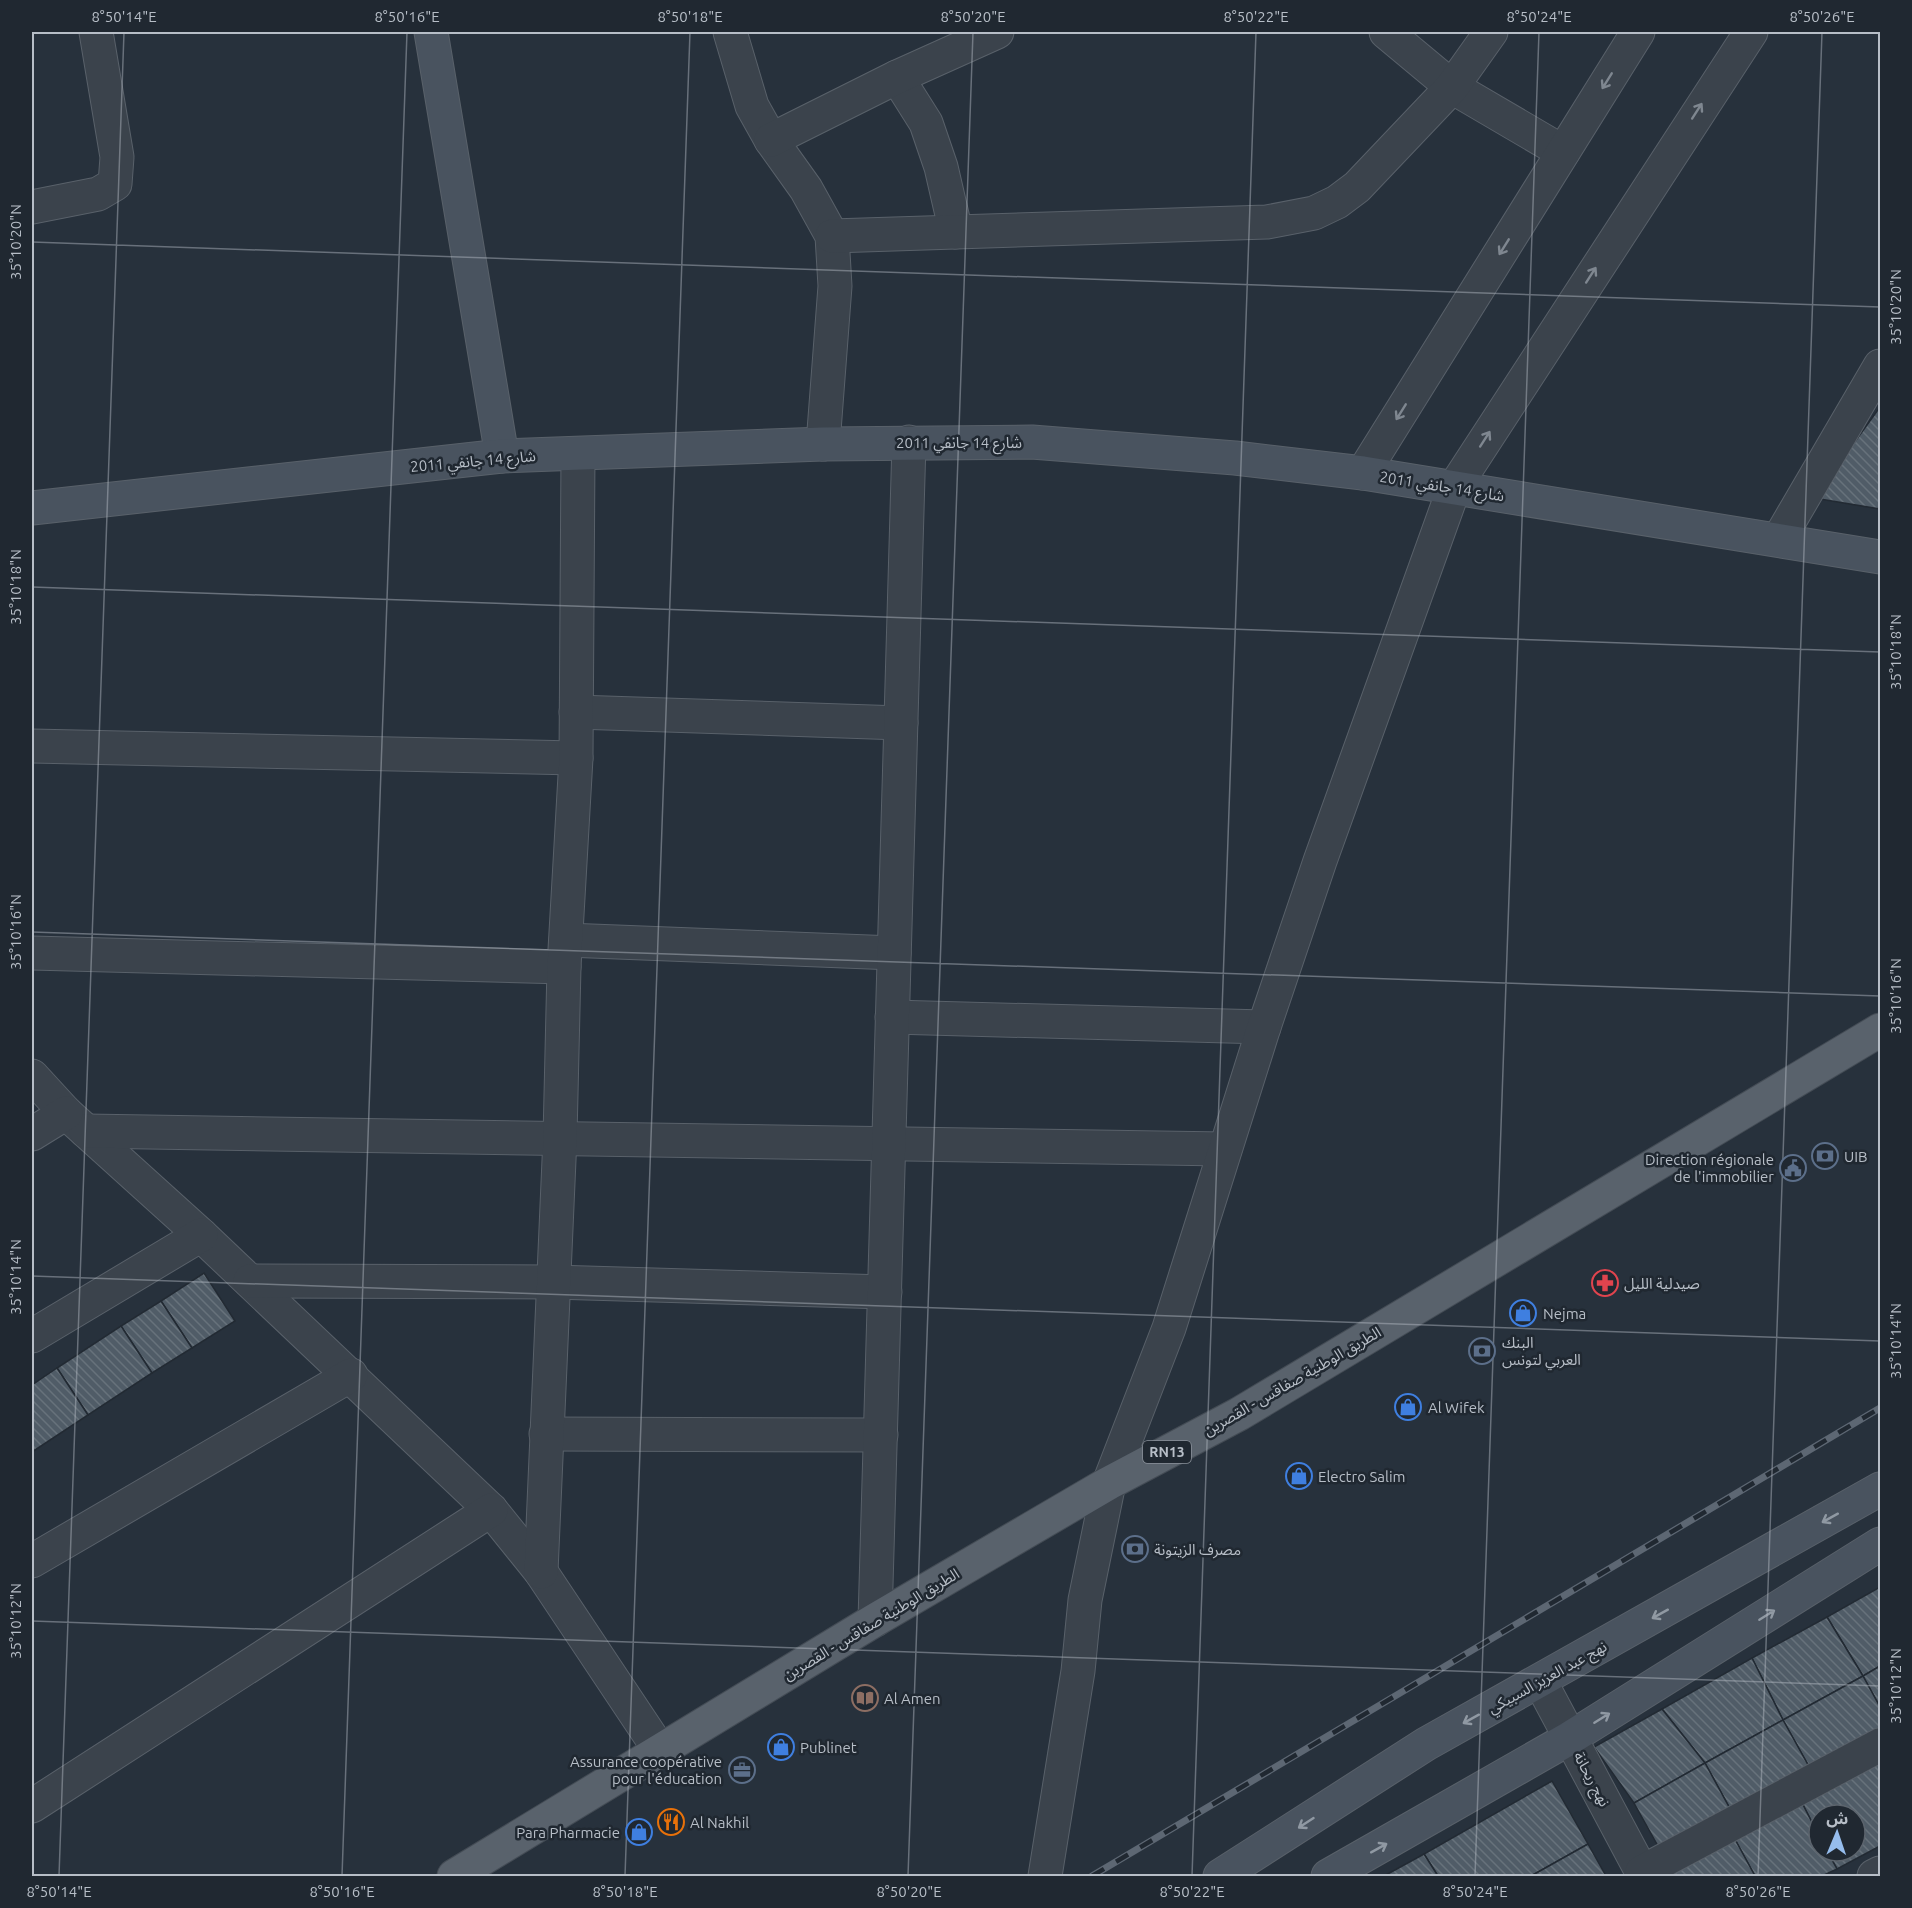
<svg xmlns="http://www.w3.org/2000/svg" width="1912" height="1908" viewBox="0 0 1912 1908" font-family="Ubuntu,'Noto Sans Arabic',sans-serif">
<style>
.building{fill:url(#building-back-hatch);stroke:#222a33;stroke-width:1.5}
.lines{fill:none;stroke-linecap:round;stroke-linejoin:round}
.street-casing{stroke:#59616a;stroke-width:35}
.secondary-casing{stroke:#59616a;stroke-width:35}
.primary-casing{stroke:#444c55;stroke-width:35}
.street{stroke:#3b434c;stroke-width:33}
.secondary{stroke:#49535f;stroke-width:33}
.primary{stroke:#59626c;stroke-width:33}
.rail-casing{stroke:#5d6773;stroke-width:7}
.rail{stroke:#202831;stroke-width:4.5;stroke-dasharray:14;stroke-linecap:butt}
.oneway{stroke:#7f8790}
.oneway2{stroke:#9099a3}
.ticks{fill:none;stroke:#b7bec7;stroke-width:1.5;stroke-opacity:0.45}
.labels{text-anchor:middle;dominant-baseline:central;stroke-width:5;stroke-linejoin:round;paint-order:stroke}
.shield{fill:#202831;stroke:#8a919a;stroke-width:1.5}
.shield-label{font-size:14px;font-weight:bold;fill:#b7bec7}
.street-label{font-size:15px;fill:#b7bec7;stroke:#202831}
.poi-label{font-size:15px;fill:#b7bec7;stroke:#202831;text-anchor:start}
.neatline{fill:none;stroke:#b7bec7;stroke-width:2}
.ticks-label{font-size:15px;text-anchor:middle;fill:#b7bec7}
</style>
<defs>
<pattern id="building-back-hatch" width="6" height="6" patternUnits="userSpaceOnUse" patternTransform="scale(1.5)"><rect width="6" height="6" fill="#505c67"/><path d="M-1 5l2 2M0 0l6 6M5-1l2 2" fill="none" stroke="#67727b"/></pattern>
</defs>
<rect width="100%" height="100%" fill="#27313c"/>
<g class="building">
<polygon points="1880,407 1880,509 1814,498"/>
<polygon points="204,1273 235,1321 192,1348 161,1301"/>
<polygon points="161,1301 192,1348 152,1373 121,1326"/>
<polygon points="121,1326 152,1373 88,1415 57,1368"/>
<polygon points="57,1368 88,1415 32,1452 32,1385"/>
<polygon points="1880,1587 1880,1666 1863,1676 1827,1617"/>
<polygon points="1827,1617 1863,1676 1783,1720 1752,1658"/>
<polygon points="1752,1658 1783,1720 1705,1763 1662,1709"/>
<polygon points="1880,1666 1880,1707 1863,1676"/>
<polygon points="1863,1676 1880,1707 1880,1734 1812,1772 1783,1720"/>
<polygon points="1662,1709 1705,1763 1634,1803 1594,1747"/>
<polygon points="1783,1720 1812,1772 1734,1816 1705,1763"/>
<polygon points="1875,1758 1880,1768 1880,1846 1837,1869 1827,1851 1855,1851 1855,1815 1819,1815 1819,1836 1799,1797"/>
<polygon points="1705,1763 1734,1816 1663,1855 1634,1803"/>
<polygon points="1552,1781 1588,1844 1531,1876 1438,1876 1424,1854"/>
<polygon points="1799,1797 1819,1836 1819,1851 1827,1851 1837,1869 1822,1876 1755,1876 1731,1832"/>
<polygon points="1731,1832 1755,1876 1663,1876"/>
<polygon points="1588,1844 1606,1876 1531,1876"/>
<polygon points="1424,1854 1438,1876 1384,1876"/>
</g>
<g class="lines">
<defs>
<g id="street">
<polyline points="730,32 752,106 771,140 806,189 832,236 835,286 823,444"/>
<polyline points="1386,32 1452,87 1563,152"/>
<polyline points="897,77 926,123 941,167 956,232"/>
<polyline points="771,140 897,77 997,32"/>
<polyline points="32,207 98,194 115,184 117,157 96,32"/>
<polyline points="832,236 1267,222 1314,213 1337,202 1357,187 1452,87 1491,32"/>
<polyline points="1363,473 1638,32"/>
<polyline points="1779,539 1880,366"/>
<polyline points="576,712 901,723"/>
<polyline points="32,746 576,758"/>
<polyline points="566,940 894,953"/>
<polyline points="32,953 564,967"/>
<polyline points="892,1017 1264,1027"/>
<polyline points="32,1076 66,1113 201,1235 491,1510 541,1572 661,1752"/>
<polyline points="86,1131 1225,1149"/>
<polyline points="32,1134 66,1113"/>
<polyline points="250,1281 553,1282 885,1292"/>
<polyline points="32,1336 201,1235"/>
<polyline points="546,1434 881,1435"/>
<polyline points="32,1561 351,1375"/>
<polyline points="541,1572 560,1137 564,967 576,758 578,454"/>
<polyline points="875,1620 909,442"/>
<polyline points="1540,1681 1644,1876"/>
<polyline points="32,1806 491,1510"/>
<polyline points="1642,1872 1880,1745"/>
<polyline points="1045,1876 1078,1671 1085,1600 1109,1483 1169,1328 1264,1027 1320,861 1454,488 1751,32"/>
<polyline points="1874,1876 1880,1873"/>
</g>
<g id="secondary">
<polyline points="431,32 502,456"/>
<polyline points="32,508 502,456 823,444 1032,442 1235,458 1363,473 1880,557"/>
<polyline points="1220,1876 1426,1744 1880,1489"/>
<polyline points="1328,1876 1570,1738 1880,1544"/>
</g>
<polyline id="primary" points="454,1876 875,1620 1109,1483 1239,1414 1880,1030"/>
</defs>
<use href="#street" class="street-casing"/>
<use href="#secondary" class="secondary-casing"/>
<use href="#primary" class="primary-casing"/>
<use href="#street" class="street"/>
<use href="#secondary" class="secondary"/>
<use href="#primary" class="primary"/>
<defs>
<polyline id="rail" points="1092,1876 1880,1408"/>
</defs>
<use href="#rail" class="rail-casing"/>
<use href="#rail" class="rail"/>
</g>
<defs><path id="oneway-shaft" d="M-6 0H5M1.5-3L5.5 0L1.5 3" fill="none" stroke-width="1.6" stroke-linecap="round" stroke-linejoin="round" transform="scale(1.5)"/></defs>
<g class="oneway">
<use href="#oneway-shaft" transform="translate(1607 81) rotate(122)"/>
<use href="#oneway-shaft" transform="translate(1697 111) rotate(-57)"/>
<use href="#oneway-shaft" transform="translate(1504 247) rotate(122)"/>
<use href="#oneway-shaft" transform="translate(1591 275) rotate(-57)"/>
<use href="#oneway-shaft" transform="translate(1401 412) rotate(122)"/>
<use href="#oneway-shaft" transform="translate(1485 439) rotate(-57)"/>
</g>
<g class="oneway2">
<use href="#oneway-shaft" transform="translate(1830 1518) rotate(151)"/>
<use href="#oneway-shaft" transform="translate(1660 1614) rotate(151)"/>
<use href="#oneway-shaft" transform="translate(1767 1615) rotate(-32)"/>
<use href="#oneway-shaft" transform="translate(1602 1718) rotate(-32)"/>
<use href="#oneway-shaft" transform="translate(1471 1719) rotate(151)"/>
<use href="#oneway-shaft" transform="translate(1306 1823) rotate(147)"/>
<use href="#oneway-shaft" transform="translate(1379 1848) rotate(-29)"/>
</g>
<path class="ticks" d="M32 242 1880 307M32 587 1880 652M32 932 1880 996M32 1276 1880 1341M32 1621 1880 1686M59 1876 124 32M342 1876 407 32M625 1876 690 32M908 1876 973 32M1192 1876 1256 32M1475 1876 1539 32M1758 1876 1822 32"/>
<defs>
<symbol id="bank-ring" viewBox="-11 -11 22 22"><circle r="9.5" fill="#202831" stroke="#5c6f8a" stroke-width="1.5"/><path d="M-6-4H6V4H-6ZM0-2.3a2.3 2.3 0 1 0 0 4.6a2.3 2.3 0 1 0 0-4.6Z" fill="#5c6f8a"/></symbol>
<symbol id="civic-ring" viewBox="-11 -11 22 22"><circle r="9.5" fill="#202831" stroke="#5c6f8a" stroke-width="1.5"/><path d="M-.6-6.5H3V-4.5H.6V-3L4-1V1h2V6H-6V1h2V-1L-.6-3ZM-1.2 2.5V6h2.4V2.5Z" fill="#5c6f8a"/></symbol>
<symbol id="pharmacy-ring" viewBox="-11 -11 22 22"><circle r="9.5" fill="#202831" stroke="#e0444e" stroke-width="1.5"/><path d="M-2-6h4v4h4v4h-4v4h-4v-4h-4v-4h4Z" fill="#e0444e"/></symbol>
<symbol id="shop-ring" viewBox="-11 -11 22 22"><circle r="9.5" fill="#202831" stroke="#3f7fe0" stroke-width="1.5"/><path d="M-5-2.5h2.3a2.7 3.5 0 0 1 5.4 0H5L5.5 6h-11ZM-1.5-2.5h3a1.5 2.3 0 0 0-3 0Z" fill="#3f7fe0"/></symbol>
<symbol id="library-ring" viewBox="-11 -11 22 22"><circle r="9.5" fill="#202831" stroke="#8d6e63" stroke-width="1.5"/><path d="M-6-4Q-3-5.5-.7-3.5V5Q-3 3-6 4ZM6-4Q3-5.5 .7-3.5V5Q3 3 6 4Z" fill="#8d6e63"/></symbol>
<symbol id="office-ring" viewBox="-11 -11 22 22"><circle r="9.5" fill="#202831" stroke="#5c6f8a" stroke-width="1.5"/><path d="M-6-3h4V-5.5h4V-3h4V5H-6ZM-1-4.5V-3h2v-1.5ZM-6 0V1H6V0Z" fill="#5c6f8a"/></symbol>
<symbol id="restaurant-ring" viewBox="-11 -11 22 22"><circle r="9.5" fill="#202831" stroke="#e8710a" stroke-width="1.5"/><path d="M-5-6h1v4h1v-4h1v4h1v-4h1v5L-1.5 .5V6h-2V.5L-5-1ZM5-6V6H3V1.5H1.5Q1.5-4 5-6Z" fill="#e8710a"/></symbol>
</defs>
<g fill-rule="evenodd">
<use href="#bank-ring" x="1810" y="1141" width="30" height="30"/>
<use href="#civic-ring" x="1778" y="1153" width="30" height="30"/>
<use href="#pharmacy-ring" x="1590" y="1268" width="30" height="30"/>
<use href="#shop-ring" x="1508" y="1298" width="30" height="30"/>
<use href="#bank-ring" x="1467" y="1336" width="30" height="30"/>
<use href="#shop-ring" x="1393" y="1392" width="30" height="30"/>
<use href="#shop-ring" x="1284" y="1461" width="30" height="30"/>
<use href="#bank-ring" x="1120" y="1534" width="30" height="30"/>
<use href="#library-ring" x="850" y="1683" width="30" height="30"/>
<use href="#shop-ring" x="766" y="1732" width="30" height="30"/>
<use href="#office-ring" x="727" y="1755" width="30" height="30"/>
<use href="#restaurant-ring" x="656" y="1807" width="30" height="30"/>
<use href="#shop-ring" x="624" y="1817" width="30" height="30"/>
</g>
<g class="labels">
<rect class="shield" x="1143" y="1441" width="48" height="22" rx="4.5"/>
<g class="shield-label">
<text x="1167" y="1452">RN13</text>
</g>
<g class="street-label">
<text x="959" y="442">شارع 14 جانفي 2011</text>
<text transform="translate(473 461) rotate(-5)">شارع 14 جانفي 2011</text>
<text transform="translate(1442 486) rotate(9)">شارع 14 جانفي 2011</text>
<text transform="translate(1292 1381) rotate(-30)">الطريق الوطنية صفاقس - القصرين</text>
<text transform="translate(871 1624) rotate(-31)">الطريق الوطنية صفاقس - القصرين</text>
<text transform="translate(1547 1677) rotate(-29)">نهج عبد العزيز السبيكي</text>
<text transform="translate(1592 1779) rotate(62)">نهج ريحانة</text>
</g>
<g class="poi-label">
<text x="1844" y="1156">UIB</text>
<text x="1774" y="1159" text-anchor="end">Direction régionale<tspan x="1774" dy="17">de l'immobilier</tspan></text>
<text x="1624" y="1283">صيدلية الليل</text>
<text x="1543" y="1313">Nejma</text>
<text x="1502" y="1342">البنك<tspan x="1502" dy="17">العربي لتونس</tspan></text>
<text x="1428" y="1407">Al Wifek</text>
<text x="1318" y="1476">Electro Salim</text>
<text x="1154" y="1549">مصرف الزيتونة</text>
<text x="884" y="1698">Al Amen</text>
<text x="800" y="1747">Publinet</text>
<text x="722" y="1761" text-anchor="end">Assurance coopérative<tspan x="722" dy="17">pour l'éducation</tspan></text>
<text x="690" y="1822">Al Nakhil</text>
<text x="620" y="1832" text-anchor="end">Para Pharmacie</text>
</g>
</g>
<rect width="1912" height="1908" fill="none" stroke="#202831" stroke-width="66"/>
<g transform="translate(1837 1833) rotate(2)"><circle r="28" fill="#202831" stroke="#5c646d" stroke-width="1.5"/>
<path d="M0-4.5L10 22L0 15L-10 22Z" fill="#96bded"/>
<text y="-9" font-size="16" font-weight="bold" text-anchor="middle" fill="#b7bec7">ش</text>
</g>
<rect x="33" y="33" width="1846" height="1842" class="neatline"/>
<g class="ticks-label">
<text x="124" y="22">8°50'14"E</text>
<text x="407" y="22">8°50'16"E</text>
<text x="690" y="22">8°50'18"E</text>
<text x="973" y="22">8°50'20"E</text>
<text x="1256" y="22">8°50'22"E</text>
<text x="1539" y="22">8°50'24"E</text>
<text x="1822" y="22">8°50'26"E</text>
<text transform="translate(16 242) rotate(-90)" y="5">35°10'20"N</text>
<text transform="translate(1896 307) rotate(-90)" y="5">35°10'20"N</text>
<text transform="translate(16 587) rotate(-90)" y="5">35°10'18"N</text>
<text transform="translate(1896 652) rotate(-90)" y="5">35°10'18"N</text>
<text transform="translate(16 932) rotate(-90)" y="5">35°10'16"N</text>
<text transform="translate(1896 996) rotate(-90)" y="5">35°10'16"N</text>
<text transform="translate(16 1277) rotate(-90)" y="5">35°10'14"N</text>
<text transform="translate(1896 1341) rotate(-90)" y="5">35°10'14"N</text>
<text transform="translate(16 1621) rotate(-90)" y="5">35°10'12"N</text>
<text transform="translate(1896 1686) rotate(-90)" y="5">35°10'12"N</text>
<text x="59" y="1897">8°50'14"E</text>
<text x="342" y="1897">8°50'16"E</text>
<text x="625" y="1897">8°50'18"E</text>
<text x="909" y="1897">8°50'20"E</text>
<text x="1192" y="1897">8°50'22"E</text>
<text x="1475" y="1897">8°50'24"E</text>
<text x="1758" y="1897">8°50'26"E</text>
</g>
</svg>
